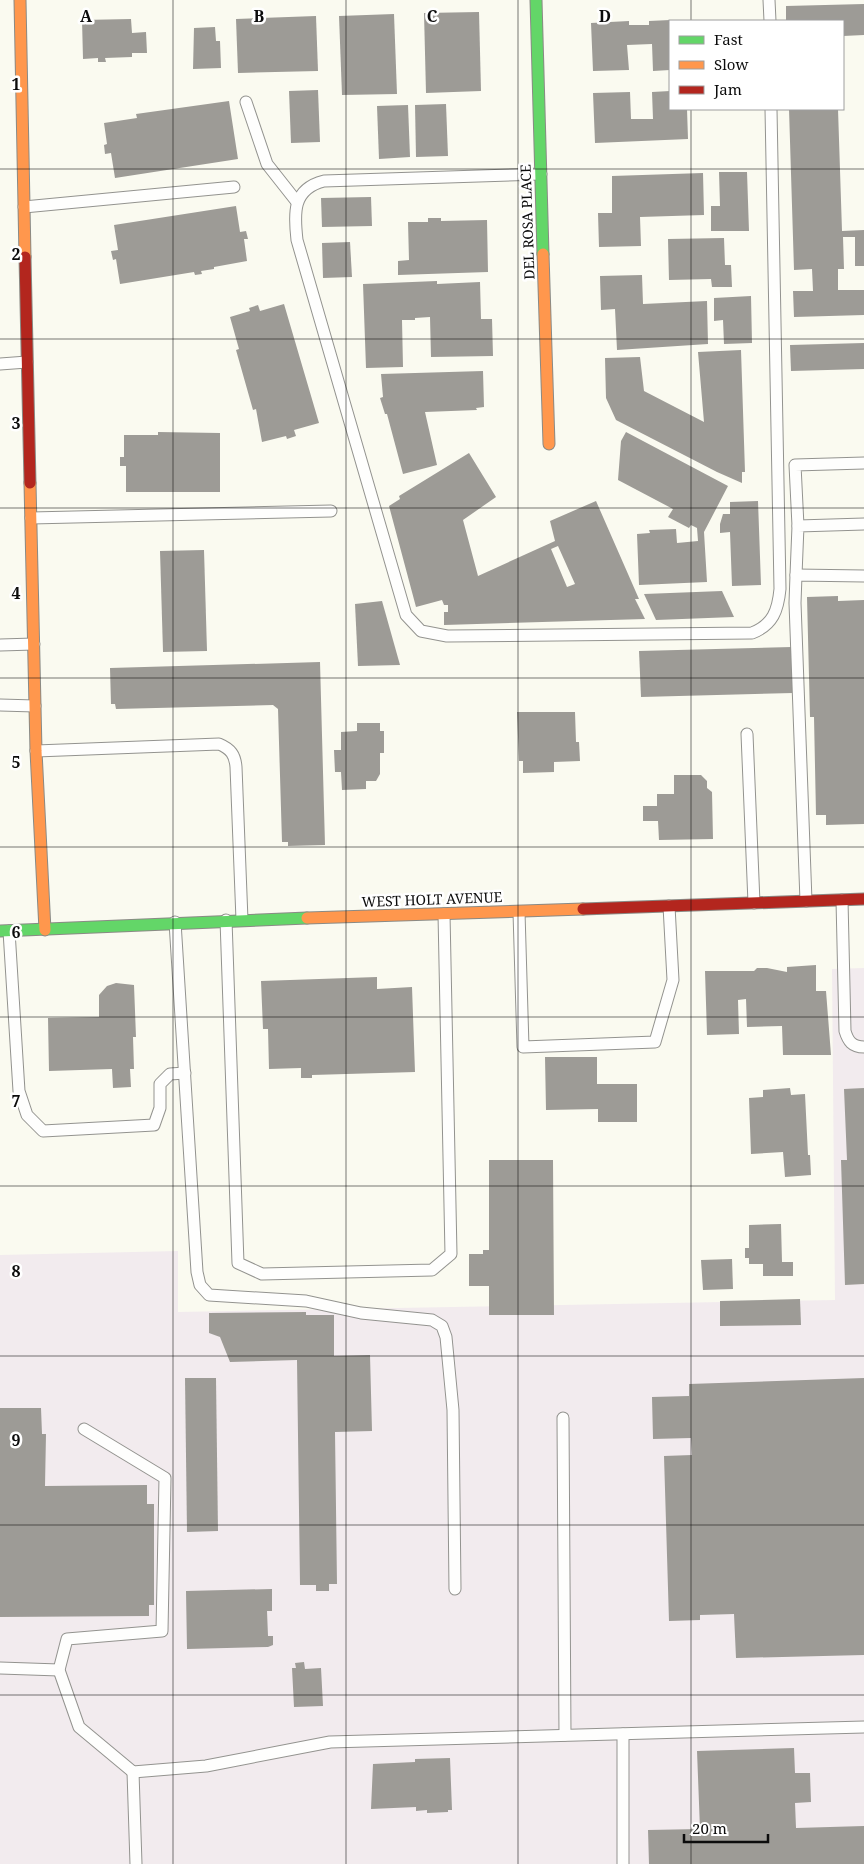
<svg xmlns="http://www.w3.org/2000/svg" width="864" height="1864" viewBox="0 0 864 1864" font-family="'Noto Serif',serif">
<style>
.industrial{fill:#f2ebee}
.building{fill:#9d9b96;fill-rule:evenodd}
.lines{fill:none;stroke-linecap:round;stroke-linejoin:round}
.lane-casing{stroke:#93938f;stroke-width:13}
.fast-casing{stroke:#8a8a85;stroke-width:13}
.slow-casing{stroke:#8a8a85;stroke-width:13}
.jam-casing{stroke:#8a8a85;stroke-width:13}
.lane{stroke:#fefefd;stroke-width:11}
.fast{stroke:#63d668;stroke-width:11}
.slow{stroke:#ff974d;stroke-width:11}
.jam{stroke:#b3261e;stroke-width:11}
.grid{fill:none;stroke:#0c0c0c;stroke-width:1;stroke-opacity:0.55}
.labels{text-anchor:middle;dominant-baseline:central;stroke-width:5;stroke-linejoin:round;paint-order:stroke}
.street-label{font-size:14px;fill:#0c0c0c;stroke:#fff}
.grid-label{font-size:16px;text-anchor:middle;font-weight:bold;fill:#0c0c0c;stroke:#fff;stroke-width:5;stroke-linejoin:round;paint-order:stroke}
</style>
<rect width="100%" height="100%" fill="#fafaf0"/>
<polygon class="industrial" points="864,968 864,1864 0,1864 0,1255 178,1251 178,1312 835,1300 832,969"/>
<g class="building">
<polygon points="864,4 864,35 843,36 843,21 786,21 786,6"/>
<polygon points="479,12 481,91 426,93 424,13"/>
<polygon points="394,14 397,94 342,95 339,16"/>
<polygon points="316,16 318,71 238,73 236,19"/>
<polygon points="131,19 132,33 146,32 147,53 132,53 132,57 105,58 106,62 98,62 98,58 83,59 82,20"/>
<polygon points="670,20 670,70 653,71 652,44 627,45 629,70 593,71 591,23 629,21 629,25 649,25 649,21"/>
<polygon points="215,27 216,41 220,41 221,68 193,69 194,28"/>
<polygon points="318,90 320,142 291,143 289,91"/>
<polygon points="670,91 670,109 687,109 688,139 595,143 593,93 630,92 631,119 653,119 652,92"/>
<polygon points="229,101 238,159 115,178 111,153 105,154 104,145 107,144 104,123 137,118 136,114"/>
<polygon points="446,104 448,156 416,157 415,105"/>
<polygon points="408,105 410,157 379,159 377,106"/>
<polygon points="789,109 838,109 842,231 864,230 864,266 855,266 855,237 843,237 844,269 838,269 838,290 864,290 864,315 794,317 793,291 813,291 812,269 794,270"/>
<polygon points="719,172 747,172 749,231 711,231 711,206 720,206"/>
<polygon points="703,173 704,215 640,217 641,246 599,247 598,213 612,213 612,176"/>
<polygon points="371,197 372,226 322,227 321,198"/>
<polygon points="236,206 240,232 246,231 248,239 244,239 247,261 214,267 214,269 201,271 202,274 195,275 194,272 120,284 116,259 113,260 111,251 118,250 114,225"/>
<polygon points="428,218 441,218 441,221 487,220 488,272 398,275 398,261 409,260 408,222 428,222"/>
<polygon points="724,238 725,265 731,265 732,287 712,287 711,279 669,280 668,239"/>
<polygon points="350,242 352,277 323,278 322,243"/>
<polygon points="642,275 643,304 707,301 708,344 617,350 615,309 601,310 600,276"/>
<polygon points="437,281 437,284 480,282 481,319 492,319 493,356 431,357 430,317 415,318 415,320 402,320 403,367 366,368 363,284"/>
<polygon points="751,296 752,343 724,344 723,320 714,321 714,298"/>
<polygon points="284,304 319,423 294,430 296,436 287,439 286,436 262,442 256,409 253,410 236,350 239,349 230,317 250,311 249,308 258,305 260,311"/>
<polygon points="864,343 864,369 791,371 790,345"/>
<polygon points="741,350 745,472 742,472 742,483 717,472 616,420 606,398 605,358 640,357 644,391 704,422 698,352"/>
<polygon points="483,371 484,407 476,408 477,410 425,412 437,465 403,474 387,414 385,414 380,398 383,397 381,374"/>
<polygon points="158,432 220,433 220,492 126,492 126,466 120,466 120,457 124,457 124,435 158,435"/>
<polygon points="626,432 728,486 704,532 707,582 639,585 637,534 650,533 649,530 676,529 677,543 698,541 697,528 691,525 689,528 668,517 673,509 618,480 621,441"/>
<path d="M469 453 496 497 463 520 478 576 555 541 550 521 596 501 639 599H635L645 619 444 625V612H448V605H444L442 600 416 607 389 506 400 499 399 496ZM558 546 575 584 567 587 551 549Z"/>
<polygon points="758,501 761,585 732,586 730,532 720,533 720,524 723,514 730,514 730,502"/>
<polygon points="204,550 207,651 163,652 160,551"/>
<polygon points="722,591 734,617 656,620 644,594"/>
<polygon points="838,596 838,601 864,600 864,824 826,825 826,815 816,815 814,717 810,717 807,597"/>
<polygon points="382,601 400,665 358,666 355,604"/>
<polygon points="792,647 793,693 641,697 639,651"/>
<polygon points="320,662 325,845 288,846 288,842 282,842 278,709 273,705 116,709 115,704 111,704 110,668"/>
<polygon points="517,712 575,712 576,742 579,742 580,761 554,762 554,772 523,773 523,761 519,761"/>
<polygon points="357,723 380,723 380,731 384,731 384,753 380,753 380,774 376,781 366,781 366,789 342,790 341,772 335,772 334,750 341,750 341,732 357,731"/>
<polygon points="674,775 701,775 707,781 707,788 712,792 713,839 659,840 658,821 643,821 643,806 657,806 657,794 674,794"/>
<polygon points="816,965 816,991 826,991 831,1055 783,1055 782,1026 747,1027 746,999 738,1000 739,1034 707,1035 705,971 754,971 757,968 767,968 787,972 787,967"/>
<polygon points="377,977 377,989 412,987 415,1072 312,1075 312,1078 301,1078 301,1068 269,1069 268,1029 263,1029 261,981"/>
<polygon points="116,983 134,985 136,1037 133,1037 134,1069 130,1069 131,1087 113,1088 112,1069 49,1071 48,1018 99,1017 99,995 107,986"/>
<polygon points="545,1057 597,1057 597,1084 637,1084 637,1122 598,1122 598,1109 546,1110"/>
<polygon points="790,1088 791,1095 805,1094 808,1155 810,1155 811,1175 785,1177 783,1152 751,1154 749,1098 763,1097 763,1090"/>
<polygon points="864,1088 864,1284 845,1285 841,1160 847,1160 844,1089"/>
<polygon points="489,1160 553,1160 554,1315 489,1315 489,1286 469,1286 469,1254 483,1254 483,1250 489,1250"/>
<polygon points="781,1224 782,1262 793,1262 793,1276 763,1276 763,1264 749,1264 749,1258 745,1258 745,1248 749,1248 749,1225"/>
<polygon points="732,1259 733,1289 703,1290 701,1260"/>
<polygon points="800,1299 801,1325 720,1326 720,1301"/>
<polygon points="306,1312 306,1315 334,1315 334,1356 370,1355 372,1431 335,1432 337,1584 329,1584 329,1591 316,1591 316,1585 300,1585 297,1360 230,1362 220,1337 209,1333 209,1313"/>
<polygon points="185,1378 216,1378 218,1531 187,1532"/>
<polygon points="864,1378 864,1655 736,1658 734,1614 700,1615 700,1620 669,1621 664,1456 692,1455 691,1438 653,1439 652,1397 689,1396 689,1384"/>
<polygon points="0,1408 41,1408 42,1434 46,1434 45,1486 147,1485 147,1504 154,1504 154,1605 149,1605 149,1616 0,1617"/>
<polygon points="272,1589 272,1611 267,1611 268,1636 273,1636 273,1645 268,1647 187,1649 186,1591"/>
<polygon points="304,1662 305,1669 321,1668 323,1706 294,1707 292,1668 296,1668 295,1663"/>
<polygon points="794,1748 795,1773 810,1773 811,1802 795,1803 796,1828 864,1826 864,1864 649,1864 648,1830 700,1829 697,1751"/>
<polygon points="450,1758 452,1810 448,1810 448,1812 427,1813 427,1810 416,1811 416,1807 371,1809 373,1764 415,1762 415,1759"/>
</g>
<g class="lines">
<defs>
<g id="lane">
<polyline points="769,0 770,21"/>
<polyline points="246,102 267,164 297,202"/>
<path d="M541 174 324 181C292 189 294 214 297 240L406 615 421 631 447 636 752 633C773 625 778 610 780 589L771 109"/>
<polyline points="24,207 234,187"/>
<polyline points="0,364 27,362"/>
<polyline points="31,518 331,511"/>
<polyline points="798,526 795,465 864,463"/>
<polyline points="796,575 798,526 864,524"/>
<polyline points="0,645 34,644"/>
<polyline points="0,705 35,706"/>
<polyline points="747,734 754,903"/>
<path d="M36 751 219 744C231 749 235 755 236 767L242 920"/>
<path d="M842 900 845 1031C848 1041 852 1047 864 1047"/>
<polyline points="806,901 795,603 796,575 864,576"/>
<polyline points="519,912 523,1047 655,1042 673,980 669,906"/>
<polyline points="226,920 238,1263 262,1274 432,1270 451,1254 444,914"/>
<polyline points="175,922 197,1272 200,1285 209,1295 306,1301 361,1313 432,1320 442,1326 446,1337 453,1410 455,1589"/>
<polyline points="9,931 19,1091 27,1115 43,1131 154,1125 160,1108 160,1084 170,1074 185,1073"/>
<polyline points="563,1418 565,1735"/>
<polyline points="84,1429 165,1478 162,1631 67,1639 59,1670 79,1727 133,1772 206,1766 330,1742 864,1727"/>
<polyline points="0,1668 59,1670"/>
<polyline points="133,1772 136,1864"/>
<polyline points="623,1864 623,1734"/>
</g>
<g id="fast">
<polyline points="536,0 543,254"/>
<polyline points="0,931 307,918"/>
</g>
<g id="slow">
<polyline points="20,0 25,257"/>
<polyline points="543,254 549,444"/>
<polyline points="30,483 36,751 45,930"/>
<polyline points="307,918 583,909"/>
</g>
<g id="jam">
<polyline points="25,257 30,483"/>
<polyline points="583,909 864,899"/>
</g>
</defs>
<use href="#lane" class="lane-casing"/>
<use href="#fast" class="fast-casing"/>
<use href="#slow" class="slow-casing"/>
<use href="#jam" class="jam-casing"/>
<use href="#lane" class="lane"/>
<use href="#fast" class="fast"/>
<use href="#slow" class="slow"/>
<use href="#jam" class="jam"/>
</g>
<path class="grid" d="M173 0V1864M346 0V1864M518 0V1864M691 0V21M691 109V1864M0 169H864M0 339H864M0 508H864M0 678H864M0 847H864M0 1017H864M0 1186H864M0 1356H864M0 1525H864M0 1695H864"/>
<g class="labels">
<g class="street-label">
<text transform="translate(527 222) rotate(-92)">DEL ROSA PLACE</text>
<text transform="translate(432 899) rotate(-2)">WEST HOLT AVENUE</text>
</g>
</g>
<g class="grid-label">
<text x="86" y="22">A</text>
<text x="259" y="22">B</text>
<text x="432" y="22">C</text>
<text x="605" y="22">D</text>
<text x="16" y="90">1</text>
<text x="16" y="260">2</text>
<text x="16" y="429">3</text>
<text x="16" y="599">4</text>
<text x="16" y="768">5</text>
<text x="16" y="938">6</text>
<text x="16" y="1107">7</text>
<text x="16" y="1277">8</text>
<text x="16" y="1446">9</text>
</g>
<rect x="669" y="20" width="175" height="90" fill="#ffffff" stroke="#9e9e9e"/>
<rect x="679" y="36" width="25" height="8" fill="#63d668" stroke="#9e9e9e"/>
<text x="714" y="45" font-size="15" fill="#0c0c0c">Fast</text>
<rect x="679" y="61" width="25" height="8" fill="#ff974d" stroke="#9e9e9e"/>
<text x="714" y="70" font-size="15" fill="#0c0c0c">Slow</text>
<rect x="679" y="86" width="25" height="8" fill="#b3261e" stroke="#9e9e9e"/>
<text x="714" y="95" font-size="15" fill="#0c0c0c">Jam</text>
<path d="M684 1834v8h84v-8" fill="none" stroke="#0c0c0c" stroke-width="2.5"/>
<text x="692" y="1834" font-size="15" fill="#0c0c0c" stroke="#ffffff" stroke-width="4" paint-order="stroke">20 m</text>
</svg>
